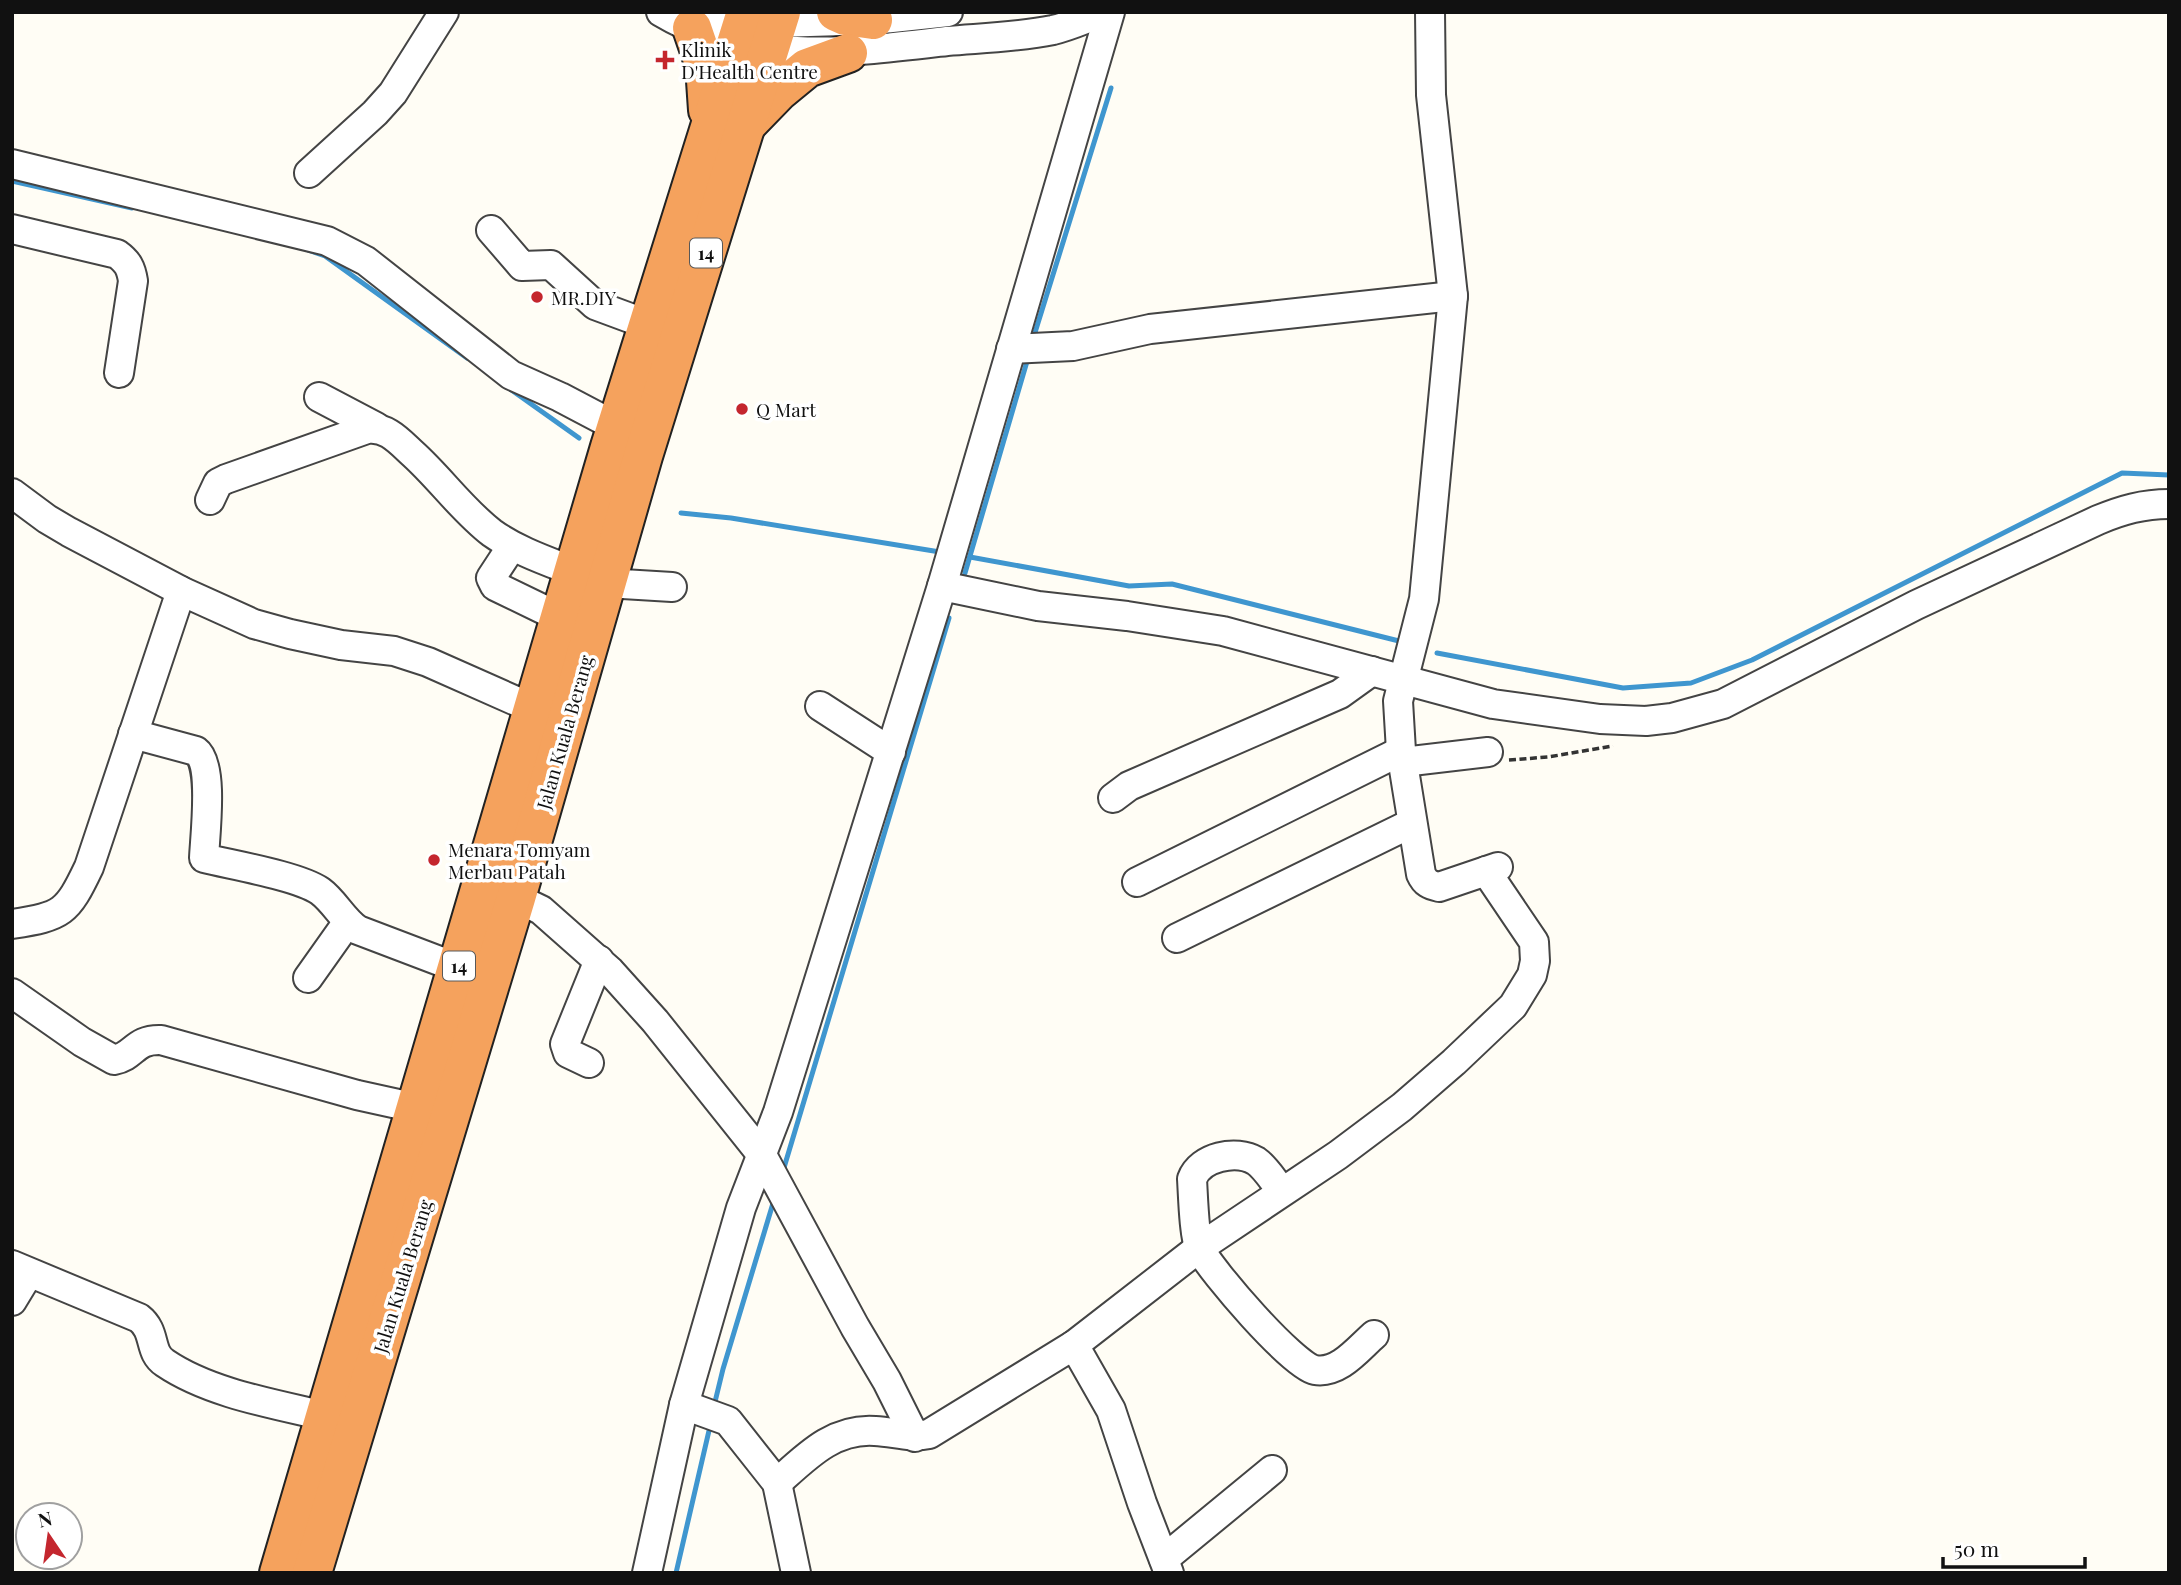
<svg xmlns="http://www.w3.org/2000/svg" width="2181" height="1585" viewBox="0 0 2181 1585" font-family="'Playfair Display',serif">
<style>
.lines{fill:none;stroke-linecap:round;stroke-linejoin:round}
.stream{stroke:#3f96cf;stroke-width:5}
.minor-casing{stroke:#444;stroke-width:32}
.highway-casing{stroke:#222;stroke-width:42}
.path{stroke:#333;stroke-width:3.5;stroke-dasharray:7 3.5;stroke-linecap:butt}
.minor{stroke:#fff;stroke-width:28}
.highway{stroke:#f5a25d;stroke-width:38}
.poi-dot{fill:#c4262e;stroke:#fff;stroke-width:2.5}
.labels{text-anchor:middle;dominant-baseline:central;stroke-width:7;stroke-linejoin:round;paint-order:stroke}
.shield{fill:#fff;stroke:#585858;stroke-width:2}
.shield-label{font-size:18px;font-weight:bold;fill:#111}
.poi-label{font-size:19px;fill:#111;stroke:#fff;text-anchor:start}
.street-label{font-size:19px;fill:#111;stroke:#fff}
</style>
<rect width="100%" height="100%" fill="#fffdf5"/>
<g class="lines">
<g class="stream">
<polyline points="12,181 132,208"/>
<polyline points="308,250 325,256 467,358"/>
<polyline points="1033,339 1111,88"/>
<polyline points="510,389 579,438"/>
<polyline points="681,513 731,518 940,552"/>
<polyline points="970,557 1129,586 1172,584 1399,641"/>
<polyline points="965,573 1028,358"/>
<polyline points="1437,653 1623,688 1691,683 1752,660 2122,473 2169,475"/>
<polyline points="783,1171 949,618"/>
<polyline points="714,1406 723,1369 774,1200"/>
<polyline points="676,1573 711,1422"/>
</g>
<defs>
<g id="minor">
<path d="M661 12C752 66 846 53 947 41 982 38 1019 37 1053 30 1070 26 1087 18 1104 12"/>
<polyline points="700,12 743,22 778,23 873,20 948,12"/>
<path d="M1430 12 1431 95 1453 296 1424 599 1398 701 1401 751 1421 874C1425 883 1430 885 1439 887L1498 867"/>
<polyline points="12,164 327,241 366,261 511,375 560,397 617,427"/>
<polyline points="309,173 375,113 393,93 444,12"/>
<path d="M12 229 117 254C128 262 131 268 133 281L119 373"/>
<polyline points="491,230 522,266 551,265 595,305 649,325"/>
<polyline points="1011,349 1073,346 1150,329 1453,296"/>
<polyline points="319,397 376,427"/>
<polyline points="12,493 47,519 69,532 181,591 254,624 290,634 341,645 394,651 428,662 534,709"/>
<path d="M210 500 218 483 226 479 367 429C386 426 399 441 412 453 440 478 462 510 492 533 517 551 547 561 575 572"/>
<polyline points="512,546 491,578 495,586 561,618"/>
<polyline points="606,583 672,587"/>
<path d="M942 586 1038 606 1127 616 1223 631 1493 704 1600 719 1646 721 1672 718 1723 704 1916 605 2098 520C2122 510 2143 504 2169 504"/>
<polyline points="820,706 891,752"/>
<path d="M133 734 196 751C214 764 205 835 204 858 232 865 298 876 320 891 335 902 343 920 358 930L458 968"/>
<polyline points="1403,762 1488,752"/>
<polyline points="1113,798 1129,786 1340,694 1372,671"/>
<polyline points="1137,882 1401,751"/>
<polyline points="516,898 541,910 610,971 655,1021 762,1155 855,1327 887,1381 915,1437"/>
<path d="M12 924C63 916 67 913 89 867L181 591"/>
<polyline points="1177,938 1412,823"/>
<polyline points="308,978 347,923"/>
<path d="M12 993 82 1042 114 1060C135 1056 134 1039 161 1040L357 1095 416 1108"/>
<polyline points="589,1063 568,1053 565,1044 599,960"/>
<path d="M1282 1191C1274 1182 1266 1168 1256 1161 1236 1149 1200 1157 1192 1179 1193 1194 1194 1238 1200 1249 1211 1271 1293 1366 1315 1370 1339 1374 1358 1349 1374 1335"/>
<path d="M12 1265 139 1318C157 1332 148 1352 165 1363 209 1393 274 1404 325 1416"/>
<polyline points="12,1301 29,1273"/>
<polyline points="1074,1345 1111,1410 1142,1503 1169,1573"/>
<path d="M684 1405 728 1421 777 1483C806 1457 833 1428 875 1431 895 1432 909 1438 929 1434L1074 1345 1199 1248 1338 1155 1402 1107 1454 1062 1513 1006 1532 975 1535 961 1534 942 1486 871"/>
<polyline points="777,1483 796,1573"/>
<polyline points="1164,1559 1272,1470"/>
<polyline points="647,1573 684,1405 741,1208 778,1112 942,586 1110,12"/>
</g>
<g id="highway">
<polyline points="836,12 845,16 873,20"/>
<polyline points="692,28 705,66 708,110"/>
<polyline points="748,123 779,91 807,68 848,53"/>
<polyline points="279,1573 610,447 746,12"/>
<polyline points="312,1573 516,898 643,456 781,12"/>
</g>
</defs>
<use href="#minor" class="minor-casing"/>
<use href="#highway" class="highway-casing"/>
<polyline class="path" points="1509,760 1548,757 1613,746"/>
<use href="#minor" class="minor"/>
<use href="#highway" class="highway"/>
</g>
<g class="poi-dot">
<path d="M661.5 49.5h7v7h7v7h-7v7h-7v-7h-7v-7h7z"/>
<circle cx="537" cy="297" r="7"/>
<circle cx="742" cy="409" r="7"/>
<circle cx="434" cy="860" r="7"/>
</g>
<g class="labels">
<g class="shield">
<rect x="690" y="238.5" width="32" height="29" rx="5"/>
<rect x="443" y="951.5" width="32" height="29" rx="5"/>
</g>
<g class="shield-label">
<text x="706" y="253">14</text>
<text x="459" y="966">14</text>
</g>
<g class="poi-label">
<text x="681" y="49">Klinik<tspan x="681" dy="22">D'Health Centre</tspan></text>
<text x="551" y="297">MR.DIY</text>
<text x="756" y="409">Q Mart</text>
<text x="448" y="849">Menara Tomyam<tspan x="448" dy="22">Merbau Patah</tspan></text>
</g>
<g class="street-label">
<text transform="translate(564 732) rotate(-74)">Jalan Kuala Berang</text>
<text transform="translate(402 1276) rotate(-73)">Jalan Kuala Berang</text>
</g>
</g>
<rect width="2181" height="1585" fill="none" stroke="#111111" stroke-width="28"/>
<g transform="translate(49 1536) rotate(347)"><circle r="33" fill="#ffffff" stroke="#a0a0a0" stroke-width="2"/>
<path d="M0-5L12 26L0 18L-12 26Z" fill="#c4262e"/>
<text y="-10" font-size="19" font-weight="bold" text-anchor="middle" fill="#111111">N</text>
</g>
<path d="M1943 1557v10h142v-10" fill="none" stroke="#111111" stroke-width="3.5"/>
<text x="1954" y="1557" font-size="21" fill="#111111" stroke="#ffffff" stroke-width="5" paint-order="stroke">50 m</text>
</svg>
